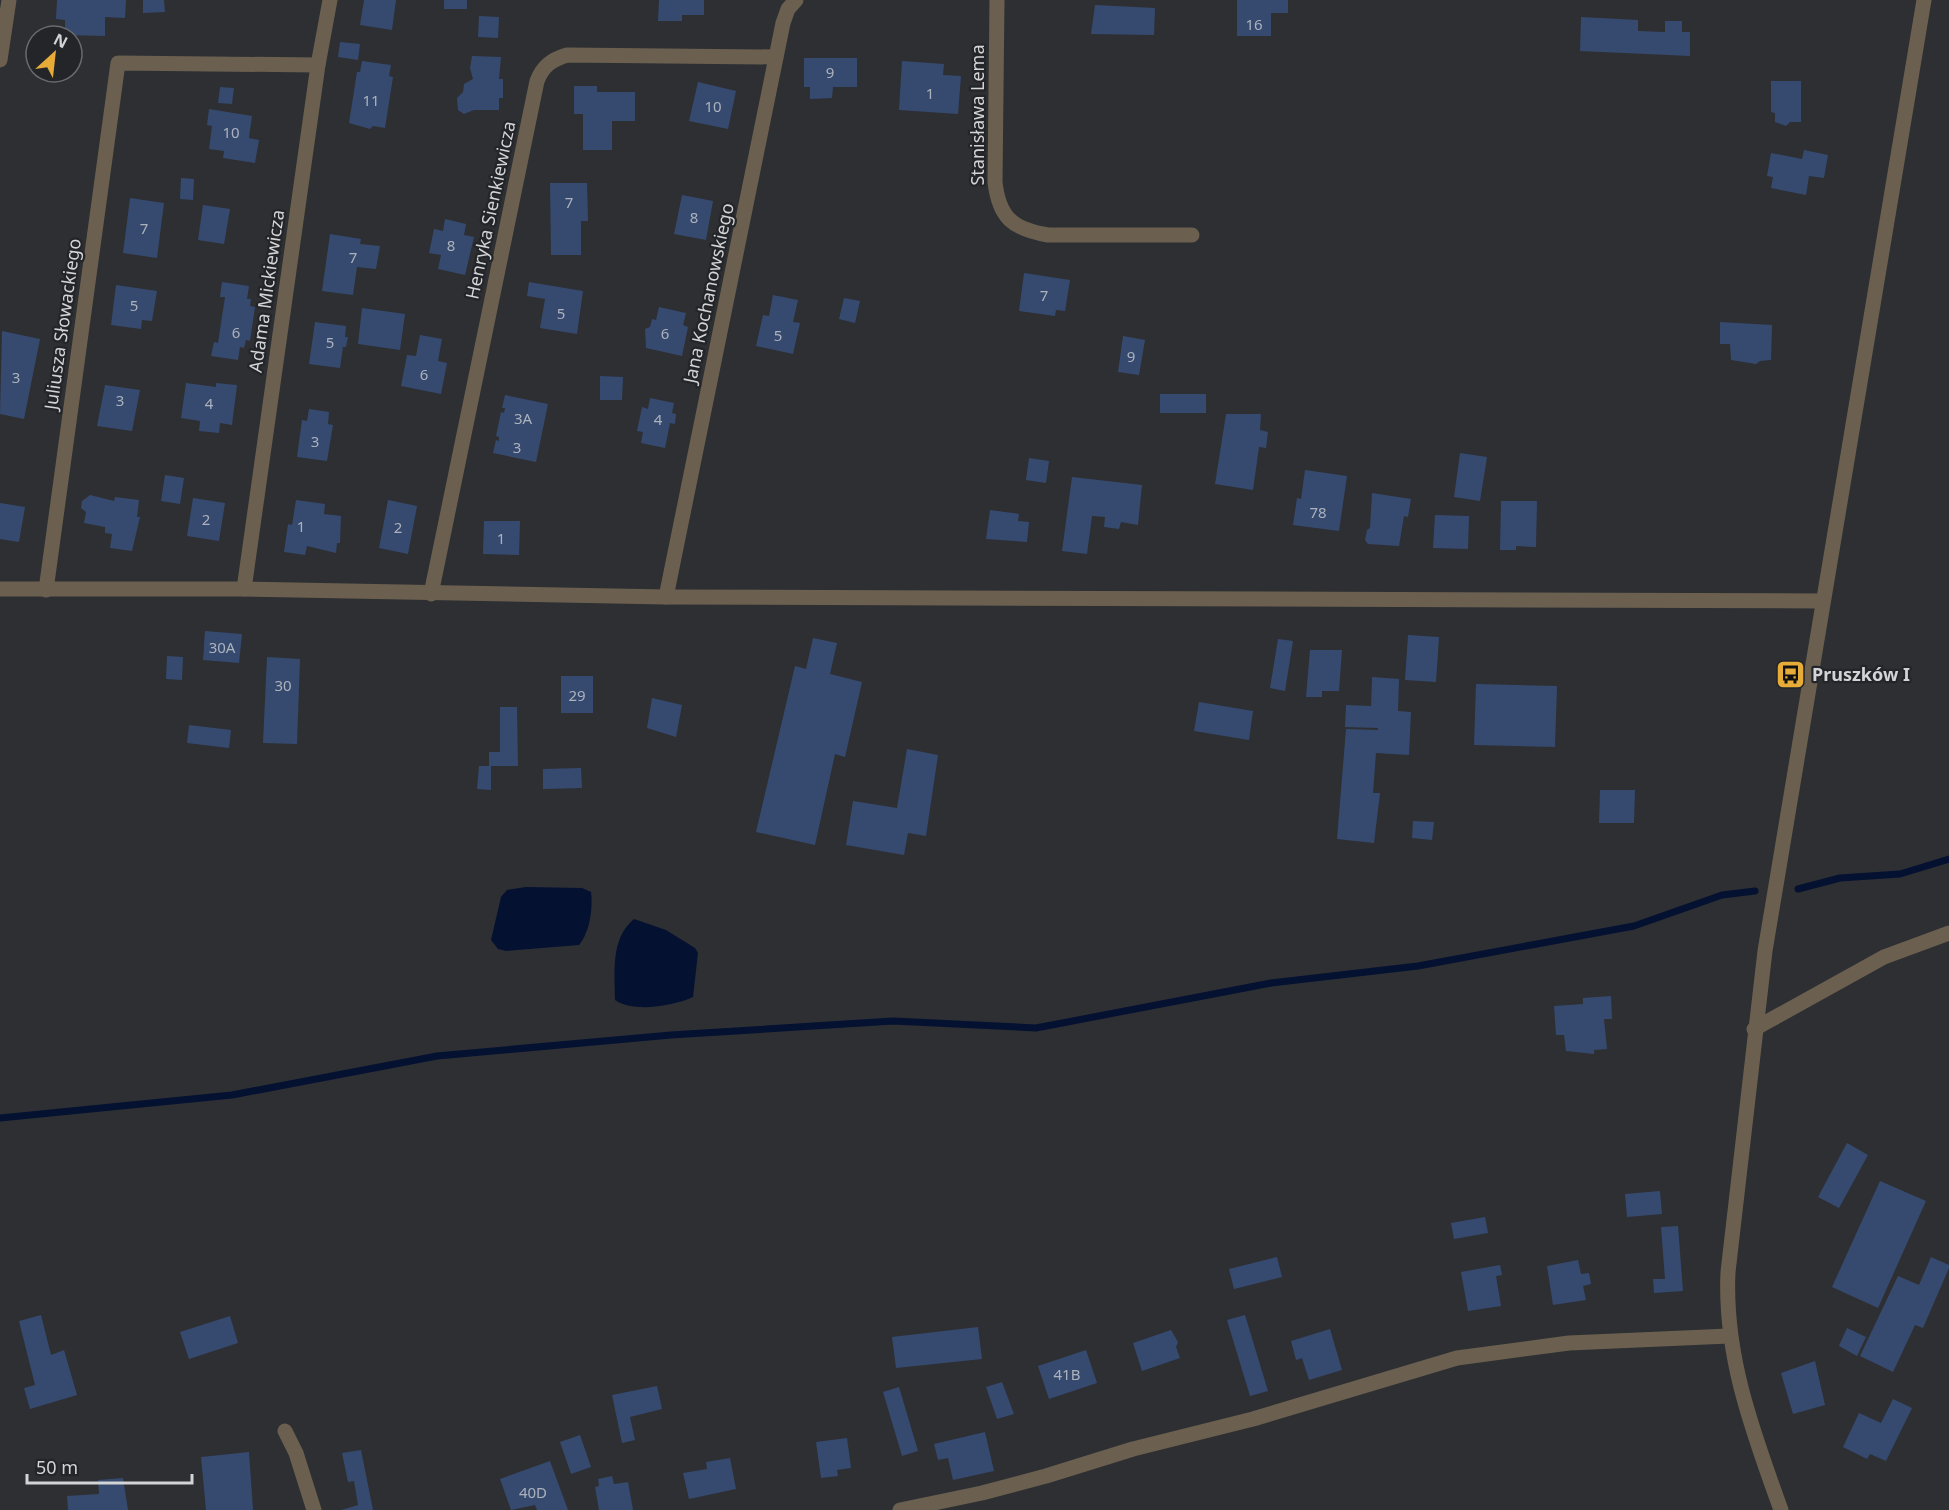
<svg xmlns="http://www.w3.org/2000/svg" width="1949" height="1510" viewBox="0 0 1949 1510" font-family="'Noto Sans',sans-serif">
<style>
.water{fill:#041131}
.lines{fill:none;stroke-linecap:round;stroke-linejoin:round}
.stream{stroke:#041131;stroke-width:7}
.building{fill:#364a6f}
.minor{stroke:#6b604f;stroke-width:15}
.labels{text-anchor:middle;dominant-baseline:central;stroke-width:4.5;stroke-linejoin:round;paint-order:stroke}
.number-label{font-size:15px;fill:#acb2bc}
.street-label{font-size:18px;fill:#d3d4d6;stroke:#232529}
.poi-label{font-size:18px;font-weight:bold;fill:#d3d4d6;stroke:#232529;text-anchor:start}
</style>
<rect width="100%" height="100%" fill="#2d2f33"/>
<g class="water">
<path d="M526 887 582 888 591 892C593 908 590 932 579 945L506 951 498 949 491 940 501 897 507 890Z"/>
<path d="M634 919 666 930 695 948 698 953 693 997C674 1006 633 1013 615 1000 615 972 610 939 634 919Z"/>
</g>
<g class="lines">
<g class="stream">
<polyline points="1798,889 1840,878 1900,874 1949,859"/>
<polyline points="0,1118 232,1095 437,1056 671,1035 893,1021 1036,1028 1271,983 1418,966 1634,926 1722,895 1755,891"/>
</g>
</g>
<g class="building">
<polygon points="57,0 126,0 125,18 105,17 105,36 65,35 65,20 56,19"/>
<polygon points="143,0 164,0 165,12 143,13"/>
<polygon points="364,0 396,0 392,30 360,25"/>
<rect x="444" y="0" width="23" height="9"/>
<polygon points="659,0 704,0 704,15 682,15 682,21 658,21"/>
<polygon points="1237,0 1288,0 1288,13 1271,13 1271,36 1237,36"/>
<polygon points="1095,5 1155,8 1154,35 1091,34"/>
<polygon points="479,16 499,17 498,38 478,37"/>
<polygon points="1581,17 1638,20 1638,31 1665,32 1665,21 1682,21 1682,32 1690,32 1690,56 1580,51"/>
<polygon points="340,42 360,44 358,60 338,57"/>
<polygon points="472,56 501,57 499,79 503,79 503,98 499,98 499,110 474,110 464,114 458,110 457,98 463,92 464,84 473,79 470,68"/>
<polygon points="804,58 857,58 857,87 833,87 832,98 810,99 810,87 804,87"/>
<polygon points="362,61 391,65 389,76 393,77 385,128 373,126 370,129 349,123 357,72 360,72"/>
<polygon points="902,61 944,64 943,75 961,76 958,114 899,110"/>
<polygon points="1771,81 1801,81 1801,122 1790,122 1786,126 1775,122 1775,113 1771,112"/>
<polygon points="698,82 736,91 728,129 689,121"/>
<polygon points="574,86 597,86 597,92 635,92 635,121 612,121 612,150 583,150 583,114 574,114"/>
<polygon points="220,87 234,88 232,104 218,103"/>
<polygon points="209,109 252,116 249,138 259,140 255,163 223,158 224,151 209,149 212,126 207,125"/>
<polygon points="1804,150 1828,155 1824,178 1809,176 1806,195 1771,188 1773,177 1767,176 1771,153 1802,159"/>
<polygon points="181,178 194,179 193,200 180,199"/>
<polygon points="550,183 587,183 588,221 581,221 581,255 551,255"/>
<polygon points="682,195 713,201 706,240 674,234"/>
<polygon points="130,198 164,203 157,258 123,253"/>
<polygon points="203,205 230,209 224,244 198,240"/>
<polygon points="445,219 466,224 464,235 474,237 465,275 438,269 441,255 429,253 434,229 443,231"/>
<polygon points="330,234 361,239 360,244 380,246 376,269 357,267 353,295 322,291"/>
<polygon points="1024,273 1070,280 1065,311 1056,310 1055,316 1019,311"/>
<polygon points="222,282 249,286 247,299 251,299 250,306 255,307 250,341 246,340 244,348 240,347 238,360 211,356 214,342 218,343 225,297 220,297"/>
<polygon points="529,282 583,291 577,334 540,328 545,299 527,296"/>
<polygon points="116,285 157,291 152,321 142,320 141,329 111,325"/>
<polygon points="773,295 798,300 793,322 800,323 793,354 756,346 763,315 769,316"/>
<polygon points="844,298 860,301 855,323 839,319"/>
<polygon points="659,307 686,313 683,325 688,327 682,356 646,348 645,329 650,327 652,319 656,320"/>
<polygon points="362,308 405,314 400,350 358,344"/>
<polygon points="315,322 346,326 345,337 348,337 346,347 343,347 340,368 309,364"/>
<polygon points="1720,322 1772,325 1771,360 1760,361 1756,364 1731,360 1730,344 1720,344"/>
<polygon points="2,331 40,339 24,419 0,414"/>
<polygon points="420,335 442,339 438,361 447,363 441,394 401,386 407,355 416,356"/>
<polygon points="1123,336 1145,340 1139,375 1118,372"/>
<polygon points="600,376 623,377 622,400 600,400"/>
<polygon points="186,383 216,387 216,383 237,385 232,425 220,423 219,433 199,431 200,421 181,418"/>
<polygon points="105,385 140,390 132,431 97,426"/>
<rect x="1160" y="394" width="46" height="19"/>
<polygon points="505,395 548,404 536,462 493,453 496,440 499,441 499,437 496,436 501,412 504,413 505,408 502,408"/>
<polygon points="650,398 674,403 672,413 676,414 675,424 670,423 665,448 641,443 643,432 637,431 642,407 648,409"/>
<polygon points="309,409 329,412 328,424 333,425 327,461 297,457 302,420 307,421"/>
<polygon points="1226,414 1261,414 1260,430 1268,432 1266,448 1259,447 1253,490 1215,484"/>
<polygon points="1460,453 1487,457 1480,501 1454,497"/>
<polygon points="1029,458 1049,461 1046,483 1026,480"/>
<polygon points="1305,470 1347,476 1339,531 1293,525 1297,498 1301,499"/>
<polygon points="165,475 184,478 180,504 161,501"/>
<polygon points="1072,477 1142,485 1138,525 1121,522 1119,529 1104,527 1105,517 1092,516 1087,554 1062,551"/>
<polygon points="1372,493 1411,499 1408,517 1404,516 1399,546 1368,544 1365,540 1367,530 1370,528"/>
<polygon points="90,495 114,501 115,497 139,500 137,517 140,517 132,551 110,548 112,534 105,533 105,527 84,523 86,512 81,508 82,501"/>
<polygon points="193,498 225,503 219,541 187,536"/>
<polygon points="296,500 325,504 324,514 341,516 340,543 337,543 336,553 307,546 305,555 284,552 288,524 292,525"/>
<polygon points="388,500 417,506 408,554 379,548"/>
<polygon points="1501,501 1537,501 1536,547 1516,546 1516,550 1500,550"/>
<polygon points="0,503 25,507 19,542 0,539"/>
<polygon points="990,510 1019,514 1018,521 1029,522 1027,542 986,539"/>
<polygon points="1435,515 1469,516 1468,549 1433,548"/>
<polygon points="484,521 520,521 519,555 483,554"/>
<polygon points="205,631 242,634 239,663 203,660"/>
<polygon points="1408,635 1439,637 1436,682 1405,680"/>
<polygon points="813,638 837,643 830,674 862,682 845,757 835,754 815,845 756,832 795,666 806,669"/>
<polygon points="1278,639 1293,641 1285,691 1270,688"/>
<polygon points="1310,650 1342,650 1339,691 1322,691 1322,697 1306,697"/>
<polygon points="167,656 183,657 182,680 166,679"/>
<polygon points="267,657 300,659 297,744 263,743"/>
<rect x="561" y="676" width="32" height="37"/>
<polygon points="1372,677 1399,679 1398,711 1411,712 1409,755 1376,753 1373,793 1380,793 1374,843 1337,839 1346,729 1378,730 1378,728 1345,727 1346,705 1371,706"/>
<polygon points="1476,684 1557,686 1555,747 1474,745"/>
<polygon points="652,698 682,705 676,737 647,728"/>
<polygon points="1199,702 1253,711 1249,740 1194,731"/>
<polygon points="500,707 517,707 518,766 491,766 491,790 477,789 479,766 489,766 489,752 500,752"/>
<polygon points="189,725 231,730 229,748 187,743"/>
<polygon points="907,749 938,755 926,836 908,833 904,855 846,845 853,801 897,808"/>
<polygon points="581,768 582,788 543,789 543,769"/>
<polygon points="1600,790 1635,790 1634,823 1599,823"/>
<polygon points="1413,821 1434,822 1432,840 1412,838"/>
<polygon points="1611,996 1612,1019 1604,1019 1607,1049 1594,1050 1594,1054 1566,1051 1564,1035 1556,1035 1554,1006 1583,1004 1583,998"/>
<polygon points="1847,1143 1868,1155 1839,1208 1818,1197"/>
<polygon points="1880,1181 1926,1201 1878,1308 1832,1287"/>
<polygon points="1660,1191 1662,1214 1627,1217 1625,1194"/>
<polygon points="1485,1217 1488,1233 1454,1239 1451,1223"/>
<polygon points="1678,1226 1683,1291 1654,1293 1653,1279 1665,1279 1661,1227"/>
<polygon points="1277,1257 1282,1277 1234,1289 1229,1269"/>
<polygon points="1931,1257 1949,1265 1949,1268 1923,1328 1915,1325 1893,1372 1860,1356 1898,1276 1919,1285"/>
<polygon points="1578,1260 1581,1274 1589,1273 1591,1284 1583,1286 1586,1300 1553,1305 1547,1266"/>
<polygon points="1500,1265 1502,1275 1496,1276 1501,1306 1468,1311 1461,1272"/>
<polygon points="41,1315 51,1355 64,1350 77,1395 30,1409 24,1388 35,1385 19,1321"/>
<polygon points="1245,1315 1268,1391 1250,1396 1227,1320"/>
<polygon points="230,1316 238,1343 189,1359 180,1332"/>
<polygon points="978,1327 982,1359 896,1368 892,1337"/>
<polygon points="1847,1328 1866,1337 1857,1356 1839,1346"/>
<polygon points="1330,1329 1342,1370 1309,1380 1302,1358 1296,1360 1291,1341"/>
<polygon points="1171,1330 1178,1342 1176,1347 1180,1358 1142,1371 1133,1343"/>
<polygon points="1086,1350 1097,1383 1049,1399 1038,1366"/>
<polygon points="1815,1361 1825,1405 1793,1414 1781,1373"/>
<polygon points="1002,1382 1014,1414 997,1419 986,1387"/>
<polygon points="657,1386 662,1409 630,1417 635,1440 622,1443 612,1395"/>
<polygon points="899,1387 918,1451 902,1456 883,1392"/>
<polygon points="1893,1399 1912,1408 1886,1461 1870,1454 1867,1459 1843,1447 1859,1413 1881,1423"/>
<polygon points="985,1432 994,1471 953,1480 948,1458 938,1460 934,1444"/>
<polygon points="580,1435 591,1467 571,1474 560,1442"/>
<polygon points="847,1438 851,1468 837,1470 838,1476 821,1478 816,1442"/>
<polygon points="361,1450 373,1510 341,1510 358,1505 354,1481 348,1482 342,1453"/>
<polygon points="249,1452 253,1510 206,1510 201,1457"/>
<polygon points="730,1458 736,1489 689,1499 683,1473 707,1469 706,1462"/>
<polygon points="550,1461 568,1510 537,1510 535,1505 511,1510 500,1479"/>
<polygon points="612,1476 614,1484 628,1482 633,1510 599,1510 595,1487 599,1486 598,1479"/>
<polygon points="123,1478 128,1510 68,1510 67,1496 99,1494 98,1480"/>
</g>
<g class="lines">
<g class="minor">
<path d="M997 0 995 182C999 218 1013 229 1048 235H1192"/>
<polyline points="0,60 9,0"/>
<polyline points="0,589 244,589 666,597 1822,601"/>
<polyline points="244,589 318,65 330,0"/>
<polyline points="46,590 118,63 318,65"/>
<path d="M431 594 537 81C543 66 551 60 567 55L776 57"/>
<polyline points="666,597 783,23 788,9 796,0"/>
<polyline points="1754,1029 1884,957 1949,933"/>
<polyline points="285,1431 296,1453 314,1510"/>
<polyline points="900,1510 982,1493 1046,1476 1133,1449 1253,1419 1457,1358 1569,1343 1729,1336"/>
<path d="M1781 1510C1753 1432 1724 1356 1728 1272L1765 951 1924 0"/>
</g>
</g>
<defs>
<symbol id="bus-square" viewBox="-11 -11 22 22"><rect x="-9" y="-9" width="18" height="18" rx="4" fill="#e7ac37" stroke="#232529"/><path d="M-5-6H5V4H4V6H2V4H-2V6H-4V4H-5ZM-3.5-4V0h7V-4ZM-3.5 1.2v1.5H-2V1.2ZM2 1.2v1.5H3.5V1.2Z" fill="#111"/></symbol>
</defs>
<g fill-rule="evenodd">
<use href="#bus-square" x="1774" y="658" width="33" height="33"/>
</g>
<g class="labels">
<g class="number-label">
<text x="1254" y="24">16</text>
<text x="830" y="72">9</text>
<text x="930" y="93">1</text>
<text x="371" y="100">11</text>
<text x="713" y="106">10</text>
<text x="231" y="132">10</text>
<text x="569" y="202">7</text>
<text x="694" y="217">8</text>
<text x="144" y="228">7</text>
<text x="451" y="245">8</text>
<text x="353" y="257">7</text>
<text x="1044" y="295">7</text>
<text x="134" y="305">5</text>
<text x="561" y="313">5</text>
<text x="236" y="332">6</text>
<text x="665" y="333">6</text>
<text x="778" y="335">5</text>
<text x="330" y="342">5</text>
<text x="1131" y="356">9</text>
<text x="424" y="374">6</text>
<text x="16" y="377">3</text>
<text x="120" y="400">3</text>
<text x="209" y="403">4</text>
<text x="523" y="418">3A</text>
<text x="658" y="419">4</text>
<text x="315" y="441">3</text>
<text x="517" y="447">3</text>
<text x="1318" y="512">78</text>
<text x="206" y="519">2</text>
<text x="301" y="526">1</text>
<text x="398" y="527">2</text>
<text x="501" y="538">1</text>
<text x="222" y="647">30A</text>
<text x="283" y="685">30</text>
<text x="577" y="695">29</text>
<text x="1067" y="1374">41B</text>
<text x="533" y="1492">40D</text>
</g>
<g class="street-label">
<text transform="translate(977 115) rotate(-90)">Stanisława Lema</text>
<text transform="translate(490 210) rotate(-78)">Henryka Sienkiewicza</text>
<text transform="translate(266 291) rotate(-82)">Adama Mickiewicza</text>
<text transform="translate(708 293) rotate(-78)">Jana Kochanowskiego</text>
<text transform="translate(62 324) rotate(-82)">Juliusza Słowackiego</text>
</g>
<g class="poi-label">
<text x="1812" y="674">Pruszków I</text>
</g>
</g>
<g transform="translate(54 54) rotate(27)"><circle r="28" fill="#232529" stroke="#696b6e" stroke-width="1.5"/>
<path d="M0-4.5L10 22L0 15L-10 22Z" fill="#e7ac37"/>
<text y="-9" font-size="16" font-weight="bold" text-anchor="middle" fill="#d3d4d6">N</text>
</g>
<path d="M27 1474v9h165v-9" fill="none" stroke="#d3d4d6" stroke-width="3"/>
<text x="36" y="1474" font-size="18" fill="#d3d4d6" stroke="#232529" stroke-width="4.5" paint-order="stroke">50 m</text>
</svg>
